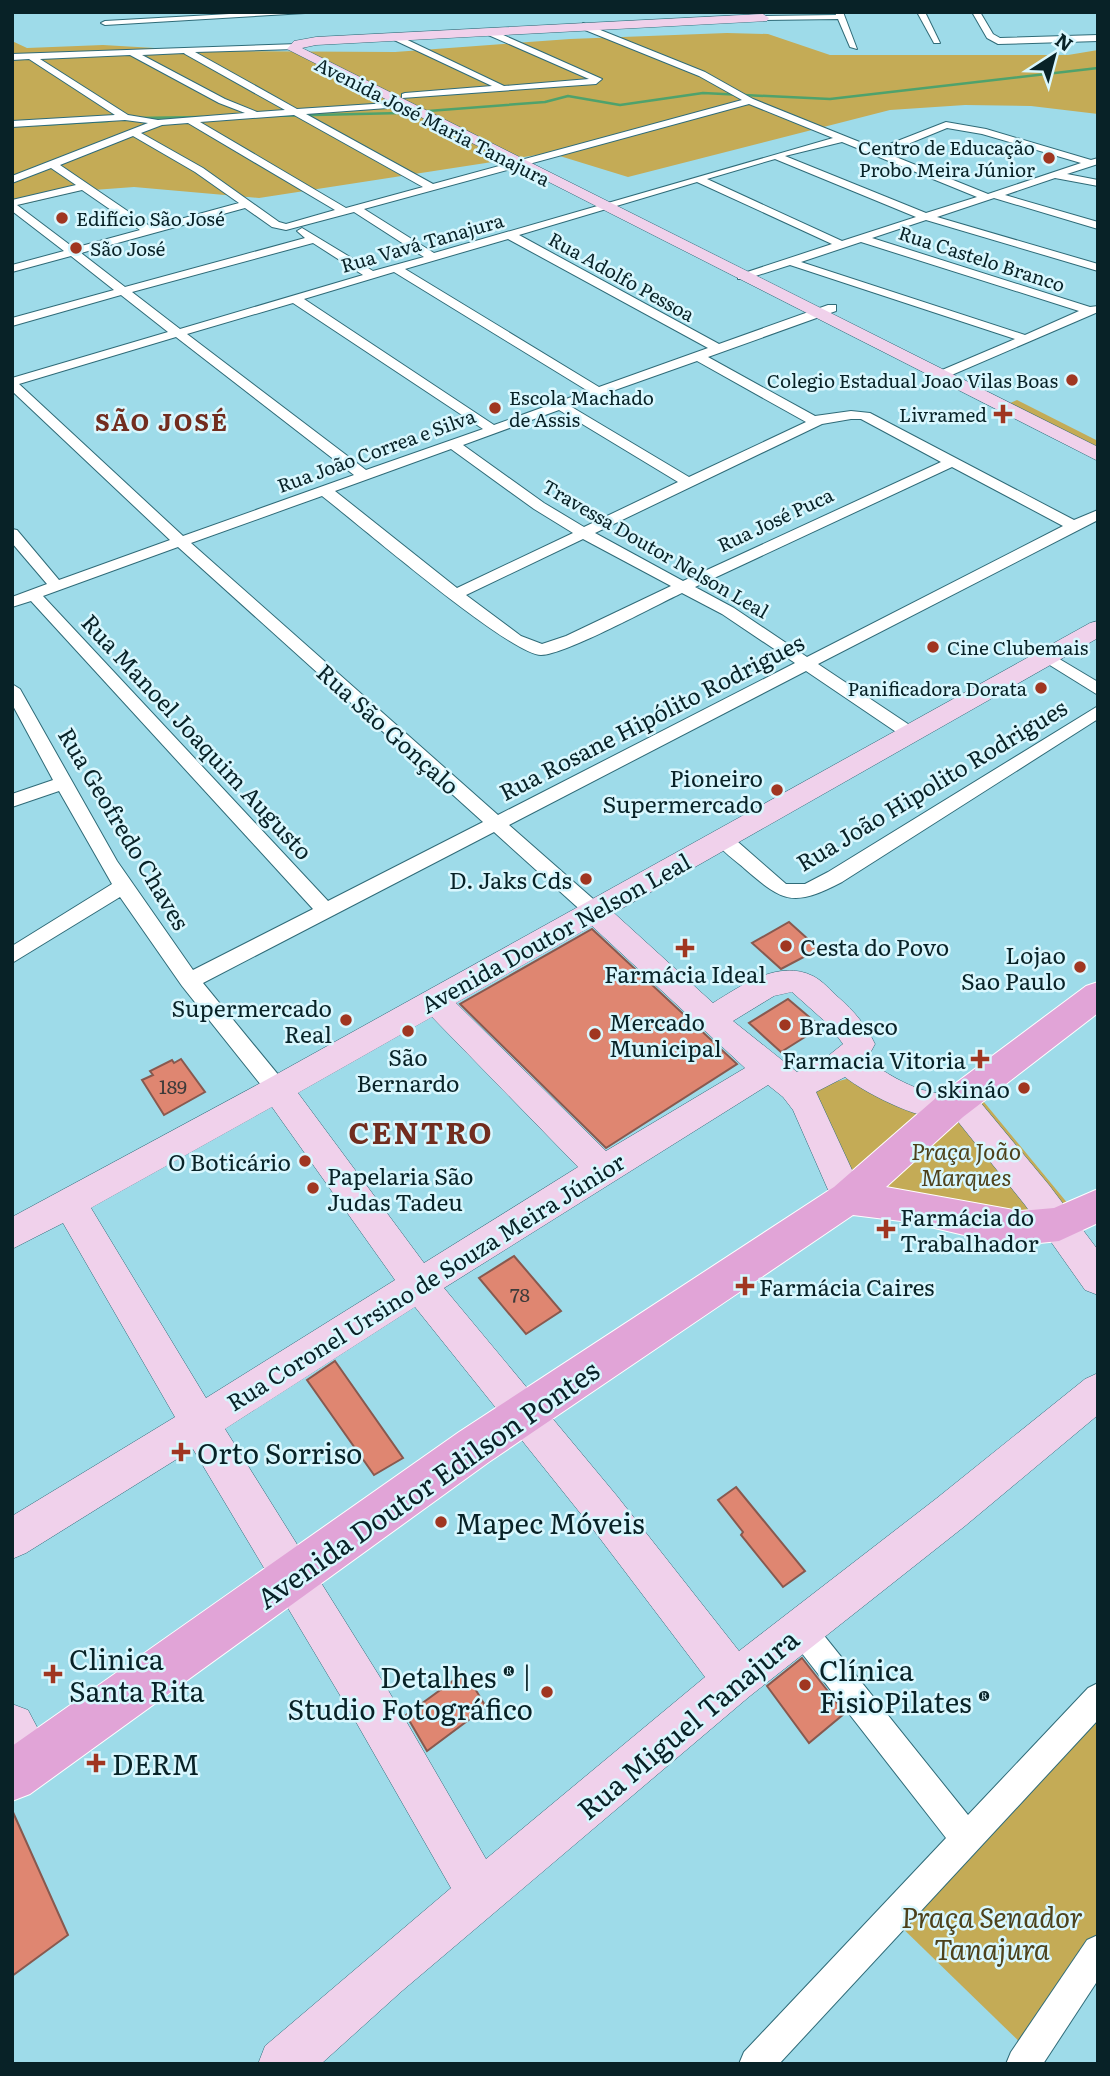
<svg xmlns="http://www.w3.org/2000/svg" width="1110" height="2076" viewBox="0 0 1110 2076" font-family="Literata,serif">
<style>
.green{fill:#c4ab56}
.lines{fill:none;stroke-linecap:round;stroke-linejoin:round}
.stream{stroke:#4fa26c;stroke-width:2.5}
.building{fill:#df8671;stroke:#88594f;stroke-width:2}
.street-casing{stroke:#2f6b78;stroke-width:2}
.secondary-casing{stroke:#2f6b78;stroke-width:1}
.primary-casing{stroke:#fff;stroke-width:2}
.street{fill:#fff;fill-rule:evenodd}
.secondary{fill:#f0d1eb;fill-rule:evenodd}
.primary{fill:#e1a4d7;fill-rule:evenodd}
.poi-dot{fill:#a03621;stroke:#d9f7fe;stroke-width:2.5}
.labels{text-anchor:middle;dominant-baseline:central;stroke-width:5;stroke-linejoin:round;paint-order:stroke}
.far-street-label{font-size:19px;fill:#082227;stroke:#d9f7fe}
.far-poi-label{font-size:19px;fill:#082227;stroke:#d9f7fe;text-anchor:end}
.number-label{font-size:19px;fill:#3e3b3a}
.street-label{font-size:23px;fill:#082227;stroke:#d9f7fe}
.poi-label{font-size:23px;fill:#082227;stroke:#d9f7fe;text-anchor:end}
.park-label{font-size:23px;font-style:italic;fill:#4d411b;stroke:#d9f7fe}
.far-district-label{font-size:24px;font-weight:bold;letter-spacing:2px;fill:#722d1f;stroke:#d9f7fe}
.near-poi-label{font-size:28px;fill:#082227;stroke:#d9f7fe;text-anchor:start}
.near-street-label{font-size:28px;fill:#082227;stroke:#d9f7fe}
.near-park-label{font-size:28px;font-style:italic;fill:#4d411b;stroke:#d9f7fe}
.district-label{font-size:30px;font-weight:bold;letter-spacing:2px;fill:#722d1f;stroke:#d9f7fe}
</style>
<rect width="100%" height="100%" fill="#9edbe9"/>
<g class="green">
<polygon points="727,33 768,34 830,55 1068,55 1098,50 1098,114 1031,106 965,105 890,110 628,177 550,153 259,198 134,187 80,191 12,207 12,41 27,48 103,45 206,51 395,52 570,39"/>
<polygon points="1017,400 1098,441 1098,448 1008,404"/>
<polygon points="854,1077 870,1092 979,1096 1069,1205 1051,1231 867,1203 801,1091"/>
<polygon points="1098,1699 1098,1941 1029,2051 892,1918"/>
</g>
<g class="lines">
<g class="stream">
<polyline points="270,116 402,113 545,102 568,96 620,105 703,93 830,99 1098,68"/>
<polyline points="137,118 202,117"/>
<polyline points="36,125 108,121"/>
</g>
</g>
<g class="building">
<polygon points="789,922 819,949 781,969 752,943"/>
<polygon points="592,929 737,1064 606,1148 460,1004"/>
<polygon points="788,999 821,1027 781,1052 749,1023"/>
<polygon points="181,1059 205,1092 164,1115 142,1080 153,1075 150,1071 172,1060 174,1063"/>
<polygon points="514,1256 561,1311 526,1334 479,1278"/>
<polygon points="335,1361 403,1458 374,1475 307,1380"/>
<polygon points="736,1487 805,1571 783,1587 741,1535 743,1532 718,1500"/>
<polygon points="802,1658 845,1713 809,1743 767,1686"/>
<polygon points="465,1672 486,1707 427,1751 406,1715"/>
<polygon points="12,1810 68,1935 12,1976"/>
</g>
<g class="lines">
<defs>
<g id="street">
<polygon points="265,12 322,12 105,25 101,23 105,21"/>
<polygon points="835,12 843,12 857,49 850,47 838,19 763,20 759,18 763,16 836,15"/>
<polygon points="917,12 925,12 940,43 934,43"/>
<polygon points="972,12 980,12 993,34 1000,38 1098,35 1098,41 998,44 987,38"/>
<path d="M583 23 705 72 753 99 877 149 946 122 986 129 1091 160 1098 158V164L1067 174 1098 180V186L1055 178 1005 195 1098 222V229L994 198 937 217 1098 264V271L926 220 872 238 1090 307 1098 306V312L940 380 934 376 935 373 1015 339 790 265 746 279H738V275L832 244 697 182 519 235 719 344 828 305H836V311L708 357 815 416 851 411 870 413 1074 520 1098 510V520L818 664 917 730 920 734 917 738H905L806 671 509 825 600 905 603 910 600 915H586L494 832 203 983 285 1083 288 1089 285 1095 277 1098 269 1095 182 986 120 897 12 963V946L112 884 59 791 12 807V794L53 780 12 704V684L20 689 117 861 193 970 313 909 31 601 12 607V597L47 584 12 543V529L17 530 59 580 170 540 12 391V378L168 332 121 295 12 326V318L114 290 71 256 12 272V265L64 251 12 211V200L76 185 51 168 12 183V176L148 123 125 120 12 127V121L115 115 29 59 12 60V54L298 44 295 49 195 52 297 109 404 102 406 104 401 107 306 114 433 184 742 100 699 76 580 28ZM184 53 185 54 285 110 257 112 225 99 142 55ZM130 55 219 103 245 113 158 120 128 115 40 59ZM749 104 833 138 434 253 364 209ZM294 115 423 187 346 208 200 122ZM188 123 335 210 286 224 279 222 203 168 141 133 162 125ZM947 128 982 134 1081 163 988 194 886 153ZM133 136 195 172 239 203 151 227 60 165ZM842 142 977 197 926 213 785 156ZM775 159 916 217 842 241 707 179ZM82 190 140 230 74 248 17 205ZM245 208 272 227 286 230 354 212 424 257 373 271 302 228 297 231 305 238 125 287 81 253ZM508 239 708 348 599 387 405 269ZM861 242 1079 311 1025 335 801 262ZM313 243 363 275 180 329 132 292ZM394 272 588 391 494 425 304 299ZM293 303 483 429 366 470 187 334ZM176 337 354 475 183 536 19 384ZM697 361 806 422 689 477 570 406ZM559 410 678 482 584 527 544 503 463 445ZM851 419H861L941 462 683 581 595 533 822 424ZM451 449 534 509 573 533 457 588 335 491ZM952 467 1063 526 807 657 734 608 695 587ZM322 496C356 522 510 655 541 655 565 655 656 605 682 593L722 614 795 663 498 815 191 543ZM583 539 671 586 566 636 542 644 521 636 466 595ZM178 547 483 822 328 901 43 596Z"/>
<polygon points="486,30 492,30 602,79 596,84 402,98 402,94 405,93 492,86 392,39 395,34 504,86 589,79 486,34"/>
<polygon points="1046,651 1098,682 1098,695 1040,659 1038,656"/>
<path d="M1098 706V719L842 882C794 907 784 903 745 869 735 860 721 851 714 839L716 835H730L786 884H805L828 872Z"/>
<polygon points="800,1614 810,1618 968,1815 1088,1688 1098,1683 1098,1720 779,2064 739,2064 744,2052 946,1838 790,1638 786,1628 790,1618"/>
<polygon points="1098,1935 1098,1980 1043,2064 1006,2064 1011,2052 1087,1940"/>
</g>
<g id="secondary">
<polygon points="763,14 769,18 767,21 316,45 302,48 1098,447 1098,461 287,49 294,41 316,37"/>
<path d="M1098 621V638L614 913 713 1003C742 985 779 959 813 976 823 981 830 990 838 997 854 1011 866 1025 875 1044L867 1059C884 1073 921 1095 944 1093 947 1092 955 1088 959 1087L971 1091 1049 1185 1098 1250V1295L1085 1290 1025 1205 955 1118C929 1126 866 1094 845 1077L816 1092 865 1198 860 1208 848 1212 836 1208 793 1110 783 1097 768 1085 444 1288 617 1496 739 1651 937 1498 1085 1379 1098 1373V1415L965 1526 750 1696 402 1991 321 2064H258L265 2046 451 1888 356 1722 193 1449 26 1553 12 1559V1516L175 1417 63 1223 12 1249V1217L266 1080 1090 623ZM592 926 745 1068 606 1151 456 1003ZM792 992 829 1025 843 1044 828 1056 797 1072 733 1021 774 996ZM432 1017 578 1167 424 1263 298 1093ZM272 1107 395 1280 206 1398 91 1208ZM415 1307 589 1524 705 1677 486 1859 388 1690 225 1429Z"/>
<polygon points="12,1704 28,1710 56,1763 49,1779 33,1786 17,1779 12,1770"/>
</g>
<polygon id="primary" points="1098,982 1098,1013 963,1117 886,1187 1020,1211 1054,1208 1098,1189 1098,1223 1059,1241 1020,1245 998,1243 909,1222 853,1215 489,1462 30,1794 12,1801 12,1746 459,1432 834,1187 937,1097 1086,986"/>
</defs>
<use href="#street" class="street-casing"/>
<use href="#secondary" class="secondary-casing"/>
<use href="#primary" class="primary-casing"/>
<use href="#street" class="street"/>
<use href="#secondary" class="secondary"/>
<use href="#primary" class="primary"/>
</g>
<g class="poi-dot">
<circle cx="1049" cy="158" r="7"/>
<circle cx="62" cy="218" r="7"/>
<circle cx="76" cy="248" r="7"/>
<circle cx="1072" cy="380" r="7"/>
<circle cx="495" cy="408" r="7"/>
<path d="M999.5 403.5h7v7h7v7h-7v7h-7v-7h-7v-7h7z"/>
<circle cx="933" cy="647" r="7"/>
<circle cx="1041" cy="688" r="7"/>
<circle cx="777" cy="790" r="7"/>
<circle cx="586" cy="879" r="7"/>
<circle cx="786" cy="946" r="7"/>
<path d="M681.5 937.5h7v7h7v7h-7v7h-7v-7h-7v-7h7z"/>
<circle cx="1080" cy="967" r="7"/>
<circle cx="346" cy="1020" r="7"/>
<circle cx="785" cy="1025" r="7"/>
<circle cx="408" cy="1031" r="7"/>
<circle cx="595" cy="1034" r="7"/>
<path d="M976.5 1048.5h7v7h7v7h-7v7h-7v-7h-7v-7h7z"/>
<circle cx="1024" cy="1088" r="7"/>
<circle cx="305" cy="1161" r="7"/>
<circle cx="313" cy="1188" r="7"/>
<path d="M882.5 1218.5h7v7h7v7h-7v7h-7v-7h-7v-7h7z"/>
<path d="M741.5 1275.5h7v7h7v7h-7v7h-7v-7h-7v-7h7z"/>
<path d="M177.5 1441.5h7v7h7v7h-7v7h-7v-7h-7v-7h7z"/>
<circle cx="441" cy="1522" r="7"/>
<path d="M49.5 1663.5h7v7h7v7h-7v7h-7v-7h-7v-7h7z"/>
<circle cx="805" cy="1685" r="7"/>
<circle cx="547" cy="1692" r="7"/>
<path d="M92.5 1752.5h7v7h7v7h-7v7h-7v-7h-7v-7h7z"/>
</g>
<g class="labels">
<g class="far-street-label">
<text transform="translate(433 121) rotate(27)">Avenida José Maria Tanajura</text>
<text transform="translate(422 242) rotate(-16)">Rua Vavá Tanajura</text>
<text transform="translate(982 258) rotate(18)">Rua Castelo Branco</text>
<text transform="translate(622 276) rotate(29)">Rua Adolfo Pessoa</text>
<text transform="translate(376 450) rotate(-20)">Rua João Correa e Silva</text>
<text transform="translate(775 519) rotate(-25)">Rua José Puca</text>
<text transform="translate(656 548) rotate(30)">Travessa Doutor Nelson Leal</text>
</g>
<g class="far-poi-label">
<text x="1035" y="147">Centro de Educação<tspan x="1035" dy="22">Probo Meira Júnior</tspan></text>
<text x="76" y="218" text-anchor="start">Edifício São José</text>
<text x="90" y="248" text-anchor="start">São José</text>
<text x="1058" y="380">Colegio Estadual Joao Vilas Boas</text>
<text x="509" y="397" text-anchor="start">Escola Machado<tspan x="509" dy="22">de Assis</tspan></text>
<text x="987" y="414">Livramed</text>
<text x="947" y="647" text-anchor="start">Cine Clubemais</text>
<text x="1027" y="688">Panificadora Dorata</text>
</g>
<g class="number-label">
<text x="173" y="1086">189</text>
<text x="520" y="1294">78</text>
</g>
<g class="street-label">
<text transform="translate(651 716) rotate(-27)">Rua Rosane Hipólito Rodrigues</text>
<text transform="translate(389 728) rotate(42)">Rua São Gonçalo</text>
<text transform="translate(198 736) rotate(47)">Rua Manoel Joaquim Augusto</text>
<text transform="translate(931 784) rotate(-31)">Rua João Hipolito Rodrigues</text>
<text transform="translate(125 828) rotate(59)">Rua Geofredo Chaves</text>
<text transform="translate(555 932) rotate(-29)">Avenida Doutor Nelson Leal</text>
<text transform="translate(425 1281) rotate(-32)">Rua Coronel Ursino de Souza Meira Júnior</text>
</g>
<g class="poi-label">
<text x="763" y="777">Pioneiro<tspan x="763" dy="26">Supermercado</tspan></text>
<text x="572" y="879">D. Jaks Cds</text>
<text x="800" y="946" text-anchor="start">Cesta do Povo</text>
<text x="1066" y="954">Lojao<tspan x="1066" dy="26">Sao Paulo</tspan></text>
<text x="685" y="973" text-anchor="middle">Farmácia Ideal</text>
<text x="332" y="1007">Supermercado<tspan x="332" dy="26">Real</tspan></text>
<text x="609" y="1021" text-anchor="start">Mercado<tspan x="609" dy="26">Municipal</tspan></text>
<text x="799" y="1025" text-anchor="start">Bradesco</text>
<text x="408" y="1056" text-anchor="middle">São<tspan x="408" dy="26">Bernardo</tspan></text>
<text x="966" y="1059">Farmacia Vitoria</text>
<text x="1010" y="1088">O skináo</text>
<text x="291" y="1161">O Boticário</text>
<text x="327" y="1175" text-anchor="start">Papelaria São<tspan x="327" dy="26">Judas Tadeu</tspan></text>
<text x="900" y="1216" text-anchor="start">Farmácia do<tspan x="900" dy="26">Trabalhador</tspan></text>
<text x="759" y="1286" text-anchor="start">Farmácia Caires</text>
</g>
<g class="park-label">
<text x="966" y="1150">Praça João<tspan x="966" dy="26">Marques</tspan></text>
</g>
<g class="far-district-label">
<text x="162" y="420">SÃO JOSÉ</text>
</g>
<g class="near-poi-label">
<text x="197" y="1452">Orto Sorriso</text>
<text x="455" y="1522">Mapec Móveis</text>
<text x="69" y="1658">Clinica<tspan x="69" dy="32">Santa Rita</tspan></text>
<text x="819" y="1669">Clínica<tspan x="819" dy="32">FisioPilates ®</tspan></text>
<text x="533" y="1676" text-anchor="end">Detalhes ® |<tspan x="533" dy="32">Studio Fotográfico</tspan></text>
<text x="112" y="1763">DERM</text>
</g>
<g class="near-street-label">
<text transform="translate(427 1483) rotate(-35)">Avenida Doutor Edilson Pontes</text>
<text transform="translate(687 1723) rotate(-40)">Rua Miguel Tanajura</text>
</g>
<g class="near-park-label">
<text x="992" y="1916">Praça Senador<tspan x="992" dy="32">Tanajura</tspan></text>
</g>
<g class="district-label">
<text x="421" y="1131">CENTRO</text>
</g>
</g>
<rect width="1110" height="2076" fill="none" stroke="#082227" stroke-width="28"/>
<g transform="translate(1054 56) rotate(36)" stroke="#d9f7fe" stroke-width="5" paint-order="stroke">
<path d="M0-5L12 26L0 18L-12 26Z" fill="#082227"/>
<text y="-10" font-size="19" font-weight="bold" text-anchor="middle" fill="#082227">N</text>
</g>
</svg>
